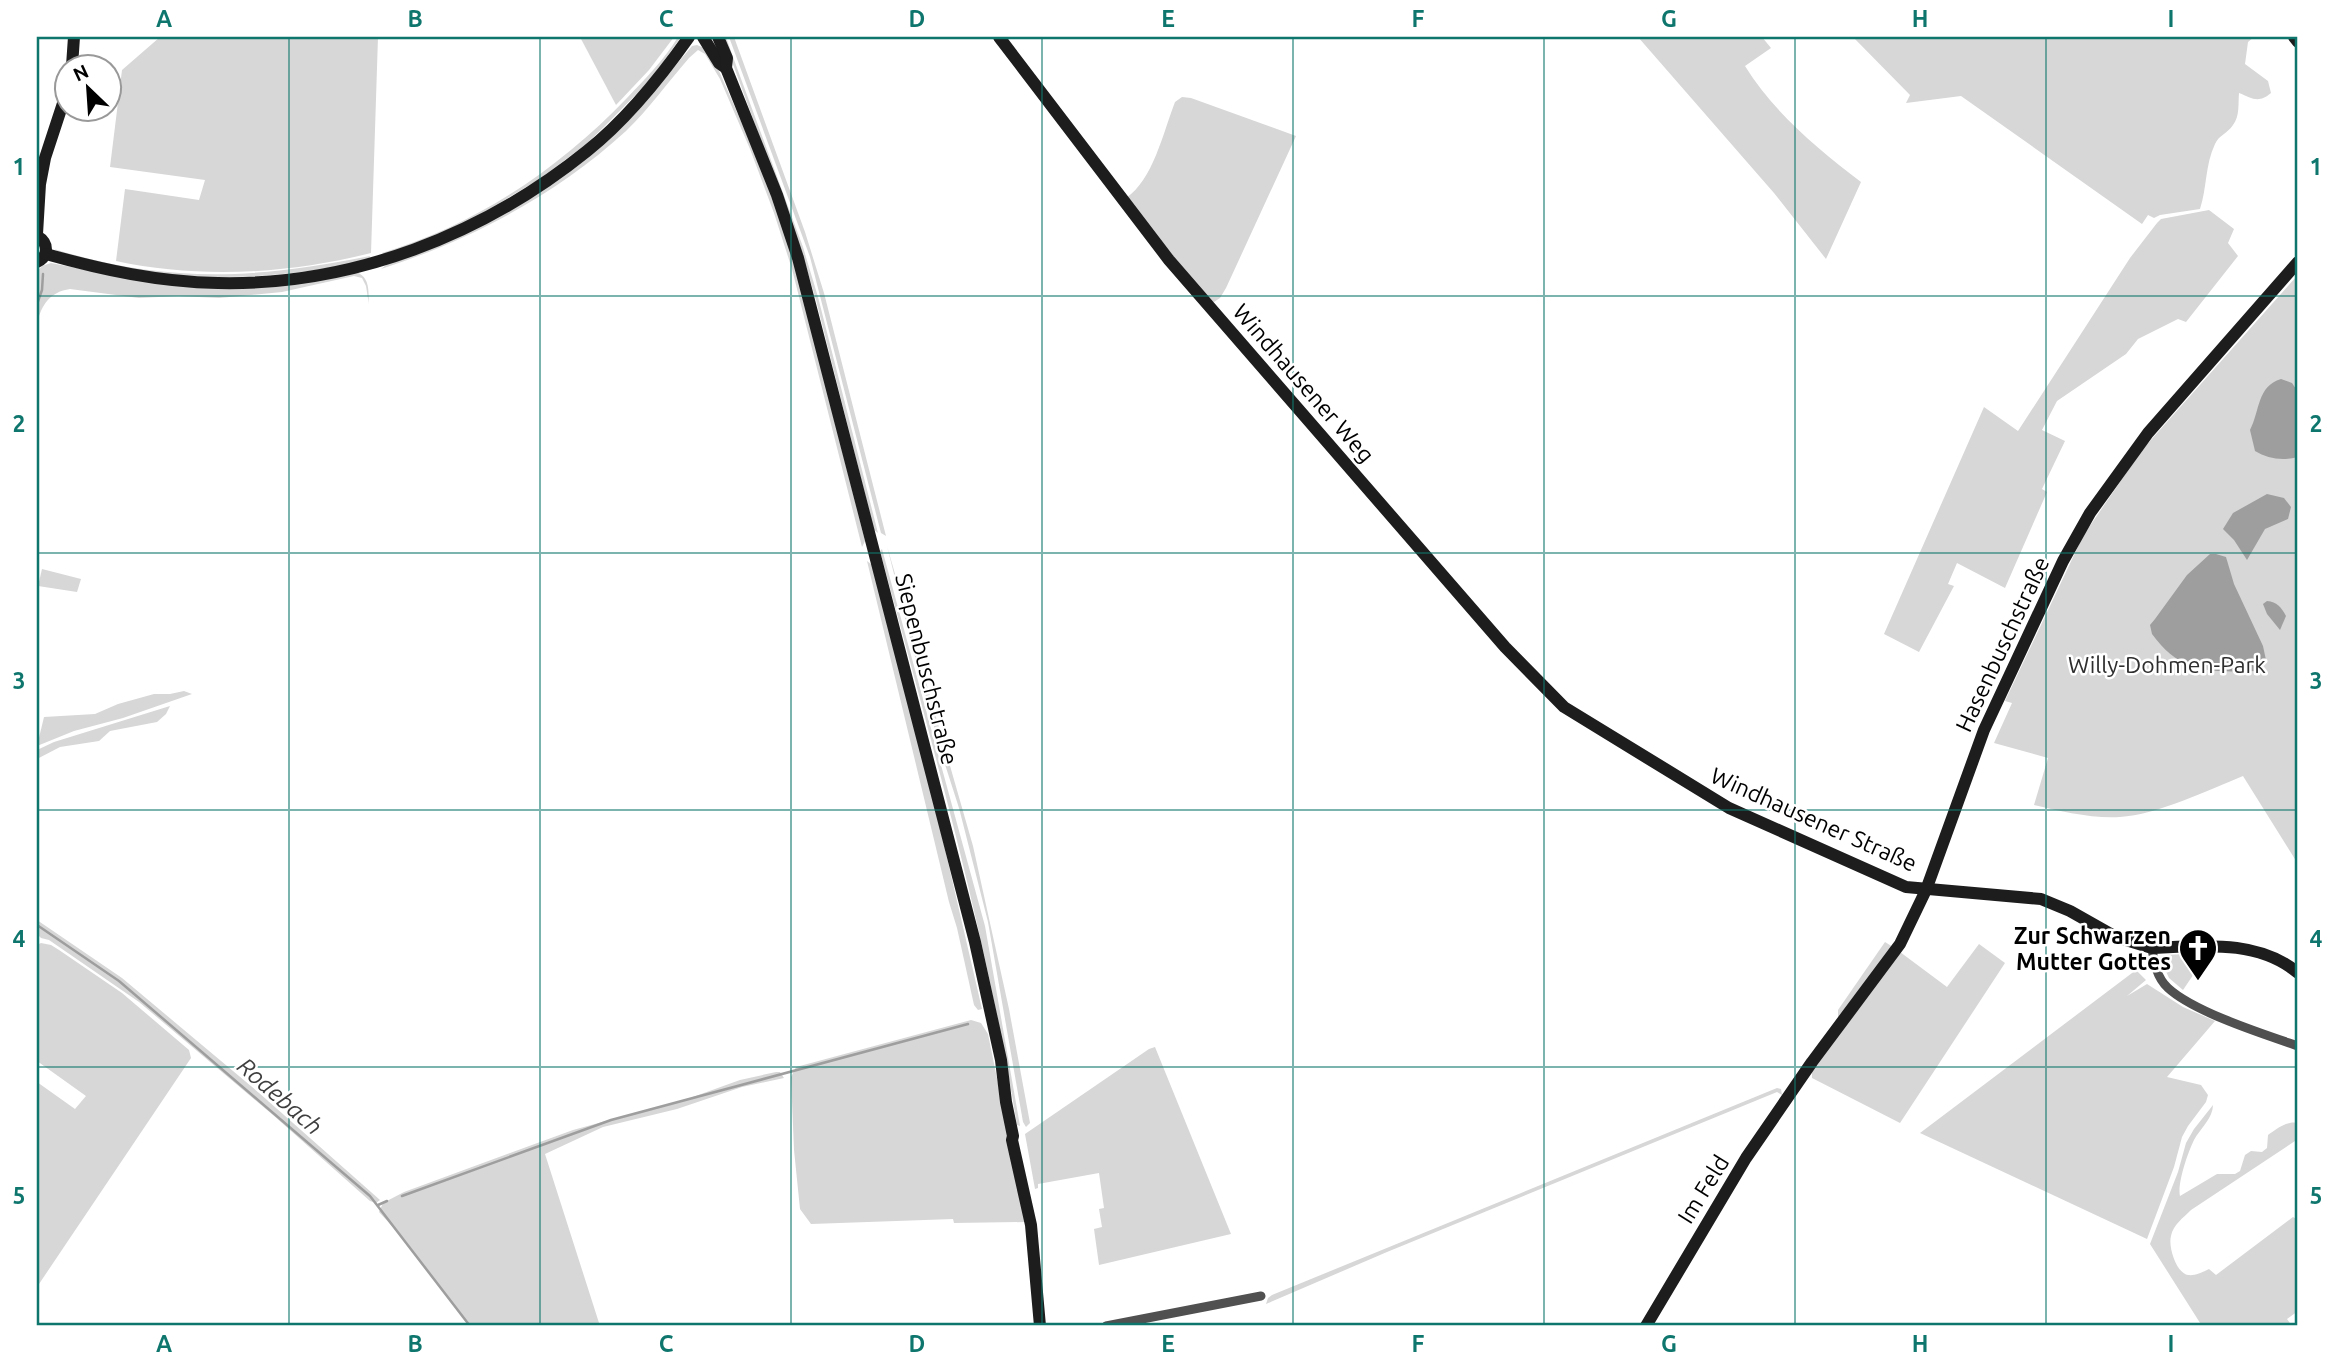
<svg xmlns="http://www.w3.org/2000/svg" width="2335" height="1363" viewBox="0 0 2335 1363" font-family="Ubuntu,sans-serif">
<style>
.green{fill:#d7d7d7}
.water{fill:#9e9e9e}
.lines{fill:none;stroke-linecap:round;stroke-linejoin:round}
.stream{stroke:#9e9e9e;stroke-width:2.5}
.street{stroke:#505050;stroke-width:9}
.secondary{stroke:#1d1d1d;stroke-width:12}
.grid{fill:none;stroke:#0f766e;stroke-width:2;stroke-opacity:0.55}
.labels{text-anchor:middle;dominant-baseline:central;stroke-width:5;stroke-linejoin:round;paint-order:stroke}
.street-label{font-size:23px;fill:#000;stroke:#fff}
.park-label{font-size:23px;fill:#2e2e2e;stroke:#fff}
.poi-label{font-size:23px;font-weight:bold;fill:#000;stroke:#fff;text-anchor:end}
.water-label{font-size:24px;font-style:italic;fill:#3f3f3f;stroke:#fff}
.neatline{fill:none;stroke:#0f766e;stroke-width:2.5}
.grid-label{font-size:23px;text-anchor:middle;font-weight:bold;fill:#0f766e}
</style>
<rect width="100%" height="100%" fill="#fff"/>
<g class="green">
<path d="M160 37H378L371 253C288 274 200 279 116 261L125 189 199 200 205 180 110 167 122 70Z"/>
<polygon points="580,37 674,37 649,70 616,105"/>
<path d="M678 37H681L651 79 605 126 585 145 538 180 469 221 385 255 382 253C476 225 559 169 627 98 645 79 664 60 678 37Z"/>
<polygon points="723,37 726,37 733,57 803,247 818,297 878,533 874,530 816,300 800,247"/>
<polygon points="729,37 734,37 805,232 824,293 886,536 881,533 810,257"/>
<path d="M1638 37H1762L1771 48 1745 66C1775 114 1817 148 1861 182L1826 259 1774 193Z"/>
<path d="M1853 37H2254L2248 42 2245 64 2268 81 2271 93C2258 104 2252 98 2239 93 2238 104 2240 116 2233 125 2228 133 2219 135 2215 144 2205 165 2207 188 2200 209L2160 215 2154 218 2148 215 2142 224 1961 96 1906 103 1910 95Z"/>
<path d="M697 45 704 48 716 64 767 181 792 254 865 541 862 547 792 269 774 213 750 149 720 79 705 54 698 50 689 58C668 82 649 109 626 131 556 195 471 240 381 269L390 262 453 239 631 118 692 46Z"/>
<path d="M1182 97 1191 98 1296 136 1226 288 1220 298 1214 302 1210 301 1126 198C1153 180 1163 133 1175 102Z"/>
<polygon points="2209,210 2234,229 2228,243 2238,256 2186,322 2178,319 2138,339 2126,354 2057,401 2042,430 2065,441 2042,489 2047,492 2005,588 1957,563 1948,584 1954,586 1919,652 1884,634 1984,407 2018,431 2130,258 2157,223 2161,219"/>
<path d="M54 249C168 284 255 279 370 256L369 260C278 280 186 285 96 261 82 258 66 256 54 249Z"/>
<path d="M51 263 142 281 357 272C371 279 368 292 369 305L366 286 362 278 354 276 282 292 219 298 178 296 139 298 70 289C50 292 42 304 37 323V271L42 266Z"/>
<path d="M2296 277 2298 281V864L2243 776C2209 790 2156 815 2120 817 2094 819 2059 811 2034 805L2048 758 1994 743 2012 703 2005 701 2083 536 2142 450Z"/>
<polygon points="887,546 973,846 1009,1009 1030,1123 1026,1127 1023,1122 988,922 959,808 941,752 911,642"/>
<path d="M882 549 985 926 1020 1126 1017 1125C986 932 931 740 880 551Z"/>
<polygon points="867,561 872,565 929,780 982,1009 978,1010 974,1005 957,928 949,902"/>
<polygon points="42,569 81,579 77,592 38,586"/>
<polygon points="184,691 192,694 123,718 74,731 37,746 44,717 95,714 118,704 154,694 170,694"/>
<polygon points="170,706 166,714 157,722 110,731 99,741 60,747 37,759 37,750 54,742"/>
<polygon points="37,920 122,978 258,1092 380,1200 376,1203 370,1201 273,1115 139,1002 49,940 41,938 37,934"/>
<polygon points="1885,942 1893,947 1838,1018 1838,1010"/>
<polygon points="41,943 51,945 59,950 122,993 189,1050 191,1058 37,1287 37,1082 75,1109 86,1096 37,1061 37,945"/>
<polygon points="1979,944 2005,963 1900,1123 1812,1078 1812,1070 1900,952 1947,987"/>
<polygon points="2208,953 2183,990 2169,978 2162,963 2165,955"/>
<polygon points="2136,970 2146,980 2127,996 2147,984 2183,1007 2215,1021 2167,1077 2201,1085 2208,1095 2206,1102 2188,1126 2182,1137 2174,1167 2147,1239 1920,1133"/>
<polygon points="971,1020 981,1023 988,1034 1026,1222 954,1223 953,1219 811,1224 800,1209 794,1150 791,1077 796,1067"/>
<polygon points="1155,1047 1231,1234 1099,1265 1094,1229 1102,1227 1099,1209 1104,1208 1099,1173 1038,1184 1038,1188 1035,1189 1025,1134 1149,1049"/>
<polygon points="776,1072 780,1072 784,1078 742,1087 677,1109 603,1127 545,1154 600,1326 469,1326 405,1240 379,1212 383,1203 404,1192 573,1130 690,1098 740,1080"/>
<polygon points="1777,1088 1781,1089 1782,1095 1777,1092 1387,1252 1266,1304 1268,1298 1272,1295"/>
<path d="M2213 1105C2213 1118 2200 1129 2194 1140 2188 1152 2177 1184 2180 1196L2217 1174H2235L2240 1171 2245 1155 2251 1151 2262 1152 2267 1148 2268 1135C2277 1129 2288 1120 2298 1123V1139L2191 1210C2183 1218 2173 1225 2171 1236 2168 1246 2176 1273 2188 1275 2195 1276 2203 1272 2209 1269L2216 1275 2293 1217 2298 1220V1311L2287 1319 2292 1326H2202L2150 1244 2178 1172 2186 1143 2194 1129Z"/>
</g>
<g class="water">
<path d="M2281 379 2292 383 2298 392V457C2283 461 2268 459 2255 451L2250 430C2260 411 2257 386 2281 379Z"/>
<polygon points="2267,494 2284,498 2291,507 2288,519 2265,529 2247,560 2234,540 2223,529 2233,513"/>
<path d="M2210 554H2216L2226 557 2234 584 2263 646 2266 660 2262 667 2255 671C2210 672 2181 674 2152 634L2150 625 2155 619 2187 575Z"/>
<path d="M2267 601C2277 602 2281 607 2286 616L2280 630 2267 614 2263 604Z"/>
</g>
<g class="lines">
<g class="stream">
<polyline points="37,304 42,290 43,274"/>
<polyline points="37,925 119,981 370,1196 470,1326"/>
<polyline points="402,1196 611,1120 968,1024"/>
<polyline points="378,1205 387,1201"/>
</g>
<g class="street">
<path d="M2152 948C2154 963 2157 978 2168 988 2194 1012 2263 1034 2298 1046"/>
<polyline points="1106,1326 1261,1296"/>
</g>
<g class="secondary">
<polyline points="703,37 719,63 726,68"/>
<polyline points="718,37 727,58 726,68 777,195 798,258 975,942 1001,1060 1006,1102 1013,1136 1012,1140 1031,1225 1040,1326"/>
<path d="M999 37 1169 260 1505 647 1564 707 1729 808 1906 887 2041 899 2070 911 2116 937 2152 948C2202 946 2258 939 2298 973"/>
<polyline points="2294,37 2298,42"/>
<polyline points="72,66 74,37"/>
<polyline points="37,234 40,184 45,158 66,94"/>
<path d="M37 236C49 243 49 256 37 262"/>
<path d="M46 254C103 270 159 282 218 283 352 286 483 235 587 151 626 120 660 78 689 37"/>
<polyline points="1646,1326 1746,1158 1812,1062 1900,944 1926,890 1984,730 2063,561 2090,513 2148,433 2298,262"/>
</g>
</g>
<path class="grid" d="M289 37V1326M540 37V1326M791 37V1326M1042 37V1326M1293 37V1326M1544 37V1326M1795 37V1326M2046 37V1326M37 296H2298M37 553H2298M37 810H2298M37 1067H2298"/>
<defs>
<symbol id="church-pin" viewBox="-11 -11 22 30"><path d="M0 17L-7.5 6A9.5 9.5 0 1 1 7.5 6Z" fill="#000" stroke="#fff"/><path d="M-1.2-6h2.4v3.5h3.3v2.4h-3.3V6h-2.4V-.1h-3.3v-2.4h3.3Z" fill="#fff"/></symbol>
</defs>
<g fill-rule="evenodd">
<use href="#church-pin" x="2176" y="926" width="44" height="60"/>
</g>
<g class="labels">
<g class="street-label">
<text transform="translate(1304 383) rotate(49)">Windhausener Weg</text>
<text transform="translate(2002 644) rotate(-65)">Hasenbuschstraße</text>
<text transform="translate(927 669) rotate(76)">Siepenbuschstraße</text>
<text transform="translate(1814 819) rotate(24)">Windhausener Straße</text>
<text transform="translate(1703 1189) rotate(-58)">Im Feld</text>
</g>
<g class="park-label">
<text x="2167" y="664">Willy-Dohmen-Park</text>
</g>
<g class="poi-label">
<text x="2171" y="935">Zur Schwarzen<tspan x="2171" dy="26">Mutter Gottes</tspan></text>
</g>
<g class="water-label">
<text transform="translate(280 1096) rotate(41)">Rodebach</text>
</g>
</g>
<rect width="2335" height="1363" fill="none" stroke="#ffffff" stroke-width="77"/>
<g transform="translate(88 88) rotate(335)"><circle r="33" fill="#ffffff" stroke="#999999" stroke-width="2"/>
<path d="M0-5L12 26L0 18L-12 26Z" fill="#000000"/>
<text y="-10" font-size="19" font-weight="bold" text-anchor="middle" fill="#000000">N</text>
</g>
<rect x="38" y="38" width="2258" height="1286" class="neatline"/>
<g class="grid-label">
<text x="164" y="27">A</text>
<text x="415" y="27">B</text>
<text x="666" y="27">C</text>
<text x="917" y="27">D</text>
<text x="1168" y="27">E</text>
<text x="1418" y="27">F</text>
<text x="1669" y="27">G</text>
<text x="1920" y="27">H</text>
<text x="2171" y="27">I</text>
<text x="19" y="175">1</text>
<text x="2316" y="175">1</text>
<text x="19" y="432">2</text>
<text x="2316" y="432">2</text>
<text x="19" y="689">3</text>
<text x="2316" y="689">3</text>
<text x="19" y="947">4</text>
<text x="2316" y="947">4</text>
<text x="19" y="1204">5</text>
<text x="2316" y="1204">5</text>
<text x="164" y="1352">A</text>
<text x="415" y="1352">B</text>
<text x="666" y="1352">C</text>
<text x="917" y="1352">D</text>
<text x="1168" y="1352">E</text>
<text x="1418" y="1352">F</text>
<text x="1669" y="1352">G</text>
<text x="1920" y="1352">H</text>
<text x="2171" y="1352">I</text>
</g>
</svg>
